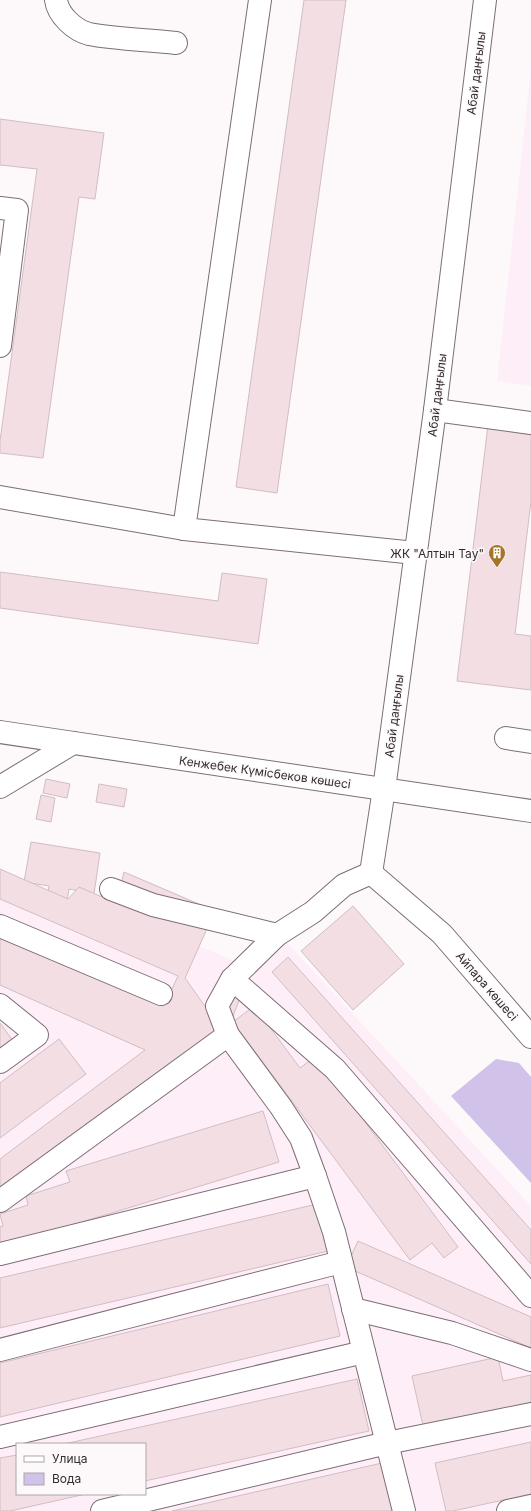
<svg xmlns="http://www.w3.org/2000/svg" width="531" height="1511" viewBox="0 0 531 1511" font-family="Inter,sans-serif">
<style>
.built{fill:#feeef8;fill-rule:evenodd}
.water{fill:#d0c2e9}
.building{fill:#f3dee3;stroke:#d1bdc2}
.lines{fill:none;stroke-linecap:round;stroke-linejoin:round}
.minor-casing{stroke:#7d6d77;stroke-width:24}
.minor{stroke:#fff;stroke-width:22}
.labels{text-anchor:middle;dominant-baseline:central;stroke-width:3;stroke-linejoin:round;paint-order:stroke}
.street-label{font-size:12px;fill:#322b2f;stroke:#fdf9fb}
.poi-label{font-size:12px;fill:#322b2f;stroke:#fdf9fb;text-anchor:end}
</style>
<rect width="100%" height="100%" fill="#fdf9fb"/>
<g class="built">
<polygon points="531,68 531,386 497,381"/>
<path d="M0 871 69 900 82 896 253 969 280 935 531 1206V1511H0ZM17 1444H145V1494H17Z"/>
</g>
<polygon class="water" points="496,1059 519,1063 531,1077 531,1183 451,1096"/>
<g class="building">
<polygon points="304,0 346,0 277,493 236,487"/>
<polygon points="0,119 104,133 95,199 79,197 43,458 0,453 0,441 37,169 0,165"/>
<polygon points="488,425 531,430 531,501 515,634 531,636 531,690 457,681"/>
<polygon points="0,572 218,601 222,573 267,579 258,644 0,608"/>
<polygon points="46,779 70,784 67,798 43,793"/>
<polygon points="99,784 127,789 124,807 96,802"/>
<polygon points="41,795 55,798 51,822 36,819"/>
<polygon points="31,842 100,853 94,894 69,889 66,907 46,904 49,886 24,882"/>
<polygon points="0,869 68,899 79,887 116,903 124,872 215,911 185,978 221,1029 0,1194 0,1159 145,1050 0,985 0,933 164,1006 178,976 0,899"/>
<polygon points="353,906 404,964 353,1010 301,951"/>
<polygon points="288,957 531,1230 531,1264 272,972"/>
<polygon points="233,988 243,990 233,1016 220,1011"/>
<polygon points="254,1006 300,1068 316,1056 458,1247 444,1258 432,1243 410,1260 233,1022"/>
<polygon points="0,1023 13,1041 0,1050"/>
<polygon points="59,1039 86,1074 0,1138 0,1083"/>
<polygon points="263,1111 279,1162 0,1247 0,1227 3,1226 0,1214 28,1205 26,1196 70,1182 66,1171"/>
<polygon points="317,1204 328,1251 0,1328 0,1278"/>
<polygon points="358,1241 531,1317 531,1348 346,1267"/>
<polygon points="328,1284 340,1336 0,1417 0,1363"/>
<polygon points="498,1357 503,1381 531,1375 531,1406 424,1430 412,1376"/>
<polygon points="357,1379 369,1431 145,1481 145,1444 64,1444"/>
<polygon points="531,1442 531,1494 453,1511 446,1511 435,1463"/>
<polygon points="17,1455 17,1494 86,1494 10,1511 0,1511 0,1458"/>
<polygon points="382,1463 393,1511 172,1511"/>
</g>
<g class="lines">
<defs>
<g id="minor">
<path d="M56 0C58 15 74 30 89 34 114 39 149 40 176 43"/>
<polyline points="485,0 435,410 384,789 371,873 442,934 531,1037"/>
<polyline points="0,208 17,210 0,346"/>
<polyline points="435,410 531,423"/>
<polyline points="0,497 184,529 415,553"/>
<polyline points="184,529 260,0"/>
<polyline points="0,732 531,811"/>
<polyline points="506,738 531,742"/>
<polyline points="0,787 73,743"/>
<polyline points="371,873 344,885 313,912 277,935 232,979 217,1006 228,1035 281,1107 301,1138 315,1176 334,1232 404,1511"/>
<polyline points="111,889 153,905 277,935"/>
<polyline points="0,926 161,994"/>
<polyline points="232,979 335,1069 531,1296"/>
<polyline points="0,1005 37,1035 0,1062"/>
<polyline points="0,1201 228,1035"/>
<polyline points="0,1254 315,1176"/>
<polyline points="353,1309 452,1333 531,1360"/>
<polyline points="0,1350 341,1262"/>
<polyline points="0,1437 364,1352"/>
<polyline points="102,1511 387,1443 531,1414"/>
<polyline points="508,1511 531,1506"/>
</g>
</defs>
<use href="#minor" class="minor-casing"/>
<use href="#minor" class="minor"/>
</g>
<defs>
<symbol id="building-pin" viewBox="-11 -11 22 30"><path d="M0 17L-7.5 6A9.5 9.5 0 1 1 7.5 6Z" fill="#a47428" stroke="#fdf9fb"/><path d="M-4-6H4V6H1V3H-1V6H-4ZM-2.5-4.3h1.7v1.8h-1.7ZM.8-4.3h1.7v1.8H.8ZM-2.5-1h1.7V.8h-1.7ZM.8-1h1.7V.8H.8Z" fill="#fff"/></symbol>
</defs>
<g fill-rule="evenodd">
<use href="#building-pin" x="487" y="543" width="20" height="27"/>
</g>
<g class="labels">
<g class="street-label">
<text transform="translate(476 73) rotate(-83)">Абай даңғылы</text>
<text transform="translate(437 395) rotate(-83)">Абай даңғылы</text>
<text transform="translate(394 716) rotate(-83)">Абай даңғылы</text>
<text transform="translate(265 772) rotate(8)">Кенжебек Күмісбеков көшесі</text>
<text transform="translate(487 986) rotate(49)">Айпара көшесі</text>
</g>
<g class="poi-label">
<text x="484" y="553">ЖК "Алтын Тау"</text>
</g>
</g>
<rect x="16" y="1443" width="130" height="52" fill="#fdf9fb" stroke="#aca7a9"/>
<rect x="24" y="1456" width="20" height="6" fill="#ffffff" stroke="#aca7a9"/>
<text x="52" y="1463" font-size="12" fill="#322b2f">Улица</text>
<rect x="24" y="1473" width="20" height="12" fill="#d0c2e9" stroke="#aca7a9"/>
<text x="52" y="1483" font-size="12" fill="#322b2f">Вода</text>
</svg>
